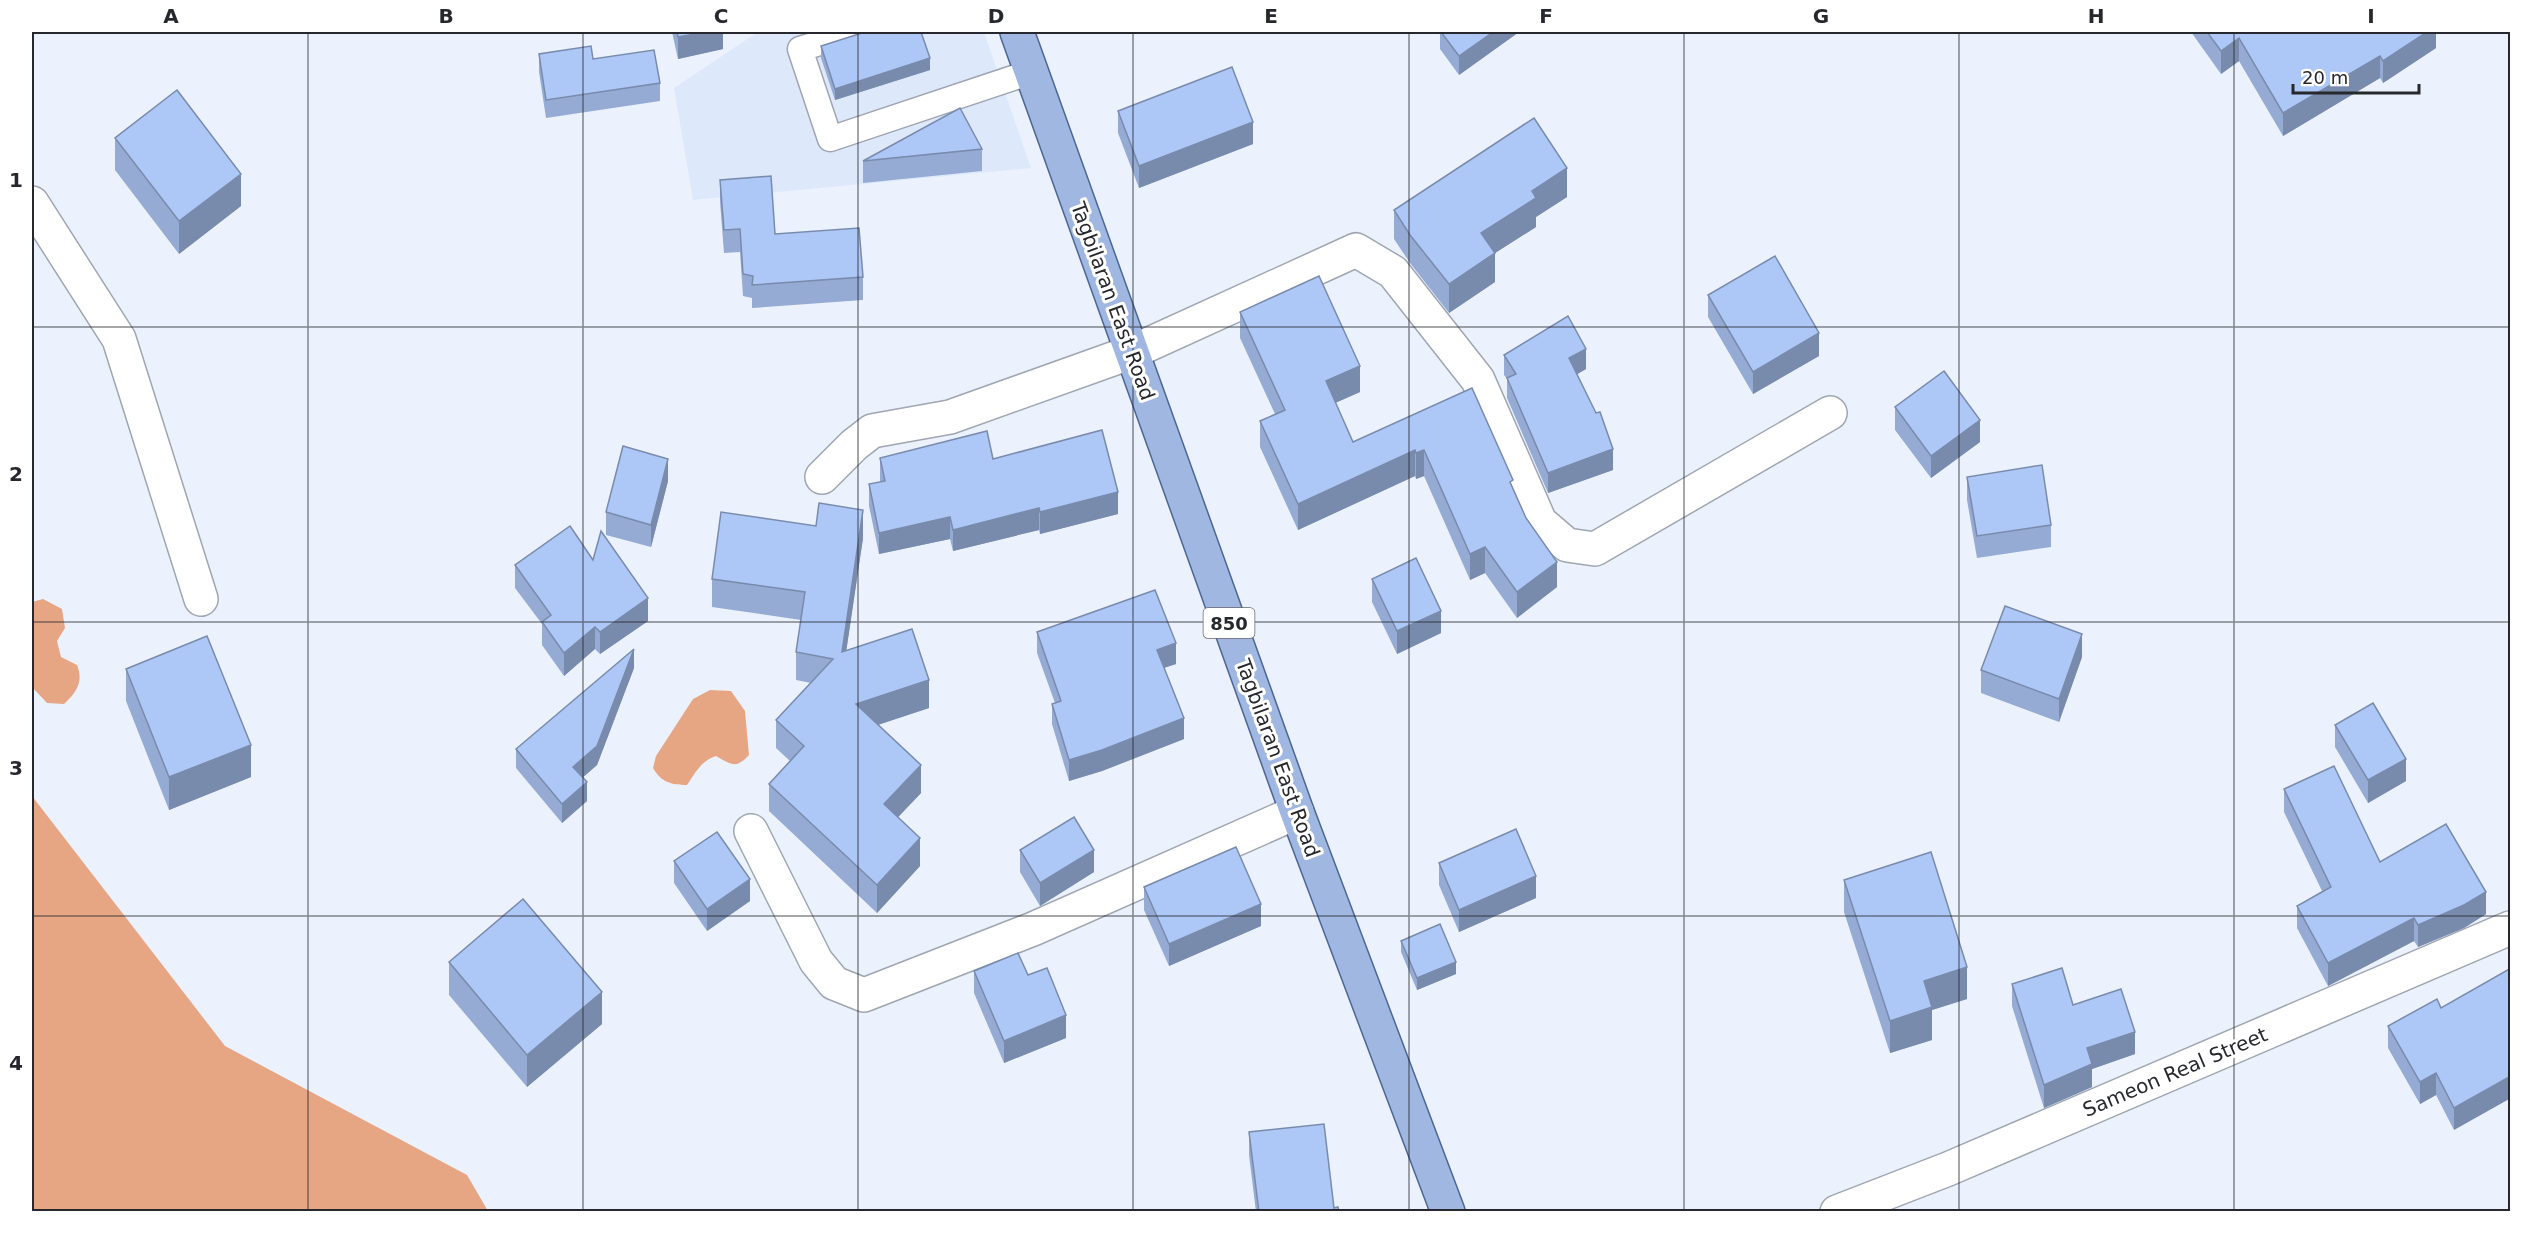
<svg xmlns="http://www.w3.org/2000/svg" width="2542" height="1243" viewBox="0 0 2542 1243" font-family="'DejaVu Sans',sans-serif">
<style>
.built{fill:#dde8fb}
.water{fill:#e7a683}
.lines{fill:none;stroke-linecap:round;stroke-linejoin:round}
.service-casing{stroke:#a0a6b1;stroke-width:27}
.minor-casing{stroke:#a0a6b1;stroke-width:36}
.primary-casing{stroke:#4c6696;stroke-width:36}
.service{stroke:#fff;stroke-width:24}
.minor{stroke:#fff;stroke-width:33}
.primary{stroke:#a0b7e2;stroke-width:33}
.wall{fill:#95abd4}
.shaded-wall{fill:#798bac}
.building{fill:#adc7f6;stroke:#798bac;stroke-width:1.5}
.grid{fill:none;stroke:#26282d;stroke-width:1.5;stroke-opacity:0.55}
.labels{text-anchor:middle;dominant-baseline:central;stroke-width:6;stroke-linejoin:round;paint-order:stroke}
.shield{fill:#fff;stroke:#67686c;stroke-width:1.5}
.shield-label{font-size:18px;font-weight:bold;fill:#26282d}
.street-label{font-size:20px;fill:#26282d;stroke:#fff}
.neatline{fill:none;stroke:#26282d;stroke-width:2}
.grid-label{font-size:20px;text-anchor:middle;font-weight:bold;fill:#26282d}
</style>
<rect width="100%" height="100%" fill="#ebf2fe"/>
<polygon class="built" points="758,32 984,32 1031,168 693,200 674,88"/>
<g class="water">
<path d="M43 599 62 609 65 628 57 641 61 657 77 665C84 682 76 693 64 704L47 703 32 687V602Z"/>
<path d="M710 690 731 691 745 711 749 755C736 769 732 765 716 756 702 760 695 773 687 785 671 785 661 782 653 768L656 756 693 699Z"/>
<polygon points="32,796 225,1046 467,1175 488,1211 32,1211"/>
</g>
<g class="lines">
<defs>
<polyline id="service" points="855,32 800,49 830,139 1031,72"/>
<g id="minor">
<polyline points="32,203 119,339 201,599"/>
<polyline points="822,477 854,445 872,431 950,417 1132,352 1356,250 1393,272 1478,380 1540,522 1567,545 1595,549 1830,413"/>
<polyline points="751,831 816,961 834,983 864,995 1033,929 1297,812"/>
<polyline points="1837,1212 1948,1169 2510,928"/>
</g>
<polyline id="primary" points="1017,32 1297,812 1448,1212"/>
</defs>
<use href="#service" class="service-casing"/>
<use href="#minor" class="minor-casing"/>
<use href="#primary" class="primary-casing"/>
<use href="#service" class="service"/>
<use href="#minor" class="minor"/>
<use href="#primary" class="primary"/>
</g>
<g class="wall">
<polygon points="672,32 723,32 723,49 678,59"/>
<polygon points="1440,32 1519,32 1459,75 1440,49"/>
<polygon points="2191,32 2436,32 2436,48 2383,83 2380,78 2283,136 2239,61 2221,74"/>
<polygon points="821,46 930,70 835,100 821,58"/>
<polygon points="539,54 660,83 660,101 546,118 539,72"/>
<polygon points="1118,111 1253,144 1139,188 1118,133"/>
<polygon points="115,138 241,206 179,254 115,170"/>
<polygon points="982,149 982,171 863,183 863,161"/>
<polygon points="720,180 775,234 863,277 863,300 752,308 752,298 743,296 740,252 724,253 720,202"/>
<polygon points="1567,197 1536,217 1536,227 1495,253 1495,282 1449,313 1410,263 1394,239 1394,210"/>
<polygon points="1708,295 1819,356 1753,394 1708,317"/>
<polygon points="1240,312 1360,392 1335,403 1353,442 1472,388 1513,489 1557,587 1517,618 1485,573 1470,580 1424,476 1416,479 1415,476 1298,530 1260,447 1260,421 1275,414 1240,338"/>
<polygon points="1504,355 1586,369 1577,374 1613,470 1548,493 1507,398 1507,379 1504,375"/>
<polygon points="1895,407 1980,442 1931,478 1895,430"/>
<polygon points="880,458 993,459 1118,514 1040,534 1039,530 953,551 950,539 879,554 869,506 869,484 880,482"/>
<polygon points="1967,477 2051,525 2051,547 1977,558 1967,500"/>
<polygon points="668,481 651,547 606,535 606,512"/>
<polygon points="863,538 846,651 929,708 878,725 921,793 898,817 920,866 877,913 769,811 769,784 790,761 776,748 776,720 811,683 796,680 796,652 801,620 712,607 712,579"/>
<polygon points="593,560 648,621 600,654 595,649 564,676 542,645 542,624 515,588 515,565"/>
<polygon points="1372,579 1441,633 1397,654 1372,602"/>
<polygon points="1037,632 1176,664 1164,668 1184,739 1102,771 1069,781 1052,724 1052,704 1055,703 1037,653"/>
<polygon points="2082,657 2059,722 1981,693 1981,670"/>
<polygon points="634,668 597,765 583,777 587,801 562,823 516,768 516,749"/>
<polygon points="126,669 251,777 169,810 126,701"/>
<polygon points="2335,725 2406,781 2368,803 2335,747"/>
<polygon points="2284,789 2380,862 2486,914 2464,928 2418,947 2414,941 2328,986 2297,928 2297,906 2322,891 2284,812"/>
<polygon points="1020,850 1094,872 1040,906 1020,872"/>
<polygon points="674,861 750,901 707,931 674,883"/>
<polygon points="1439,863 1536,898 1459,932 1439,885"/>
<polygon points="1844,880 1967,999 1932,1010 1932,1040 1890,1053 1844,912"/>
<polygon points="1144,887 1261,926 1169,966 1144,910"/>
<polygon points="1401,941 1456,974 1417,990 1401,952"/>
<polygon points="449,962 602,1024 527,1087 449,995"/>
<polygon points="2511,968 2454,1130 2436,1095 2420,1104 2388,1048 2388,1026 2441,1008"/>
<polygon points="974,971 1066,1038 1004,1063 974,993"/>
<polygon points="2012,984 2073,1005 2135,1054 2092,1069 2092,1087 2044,1108 2012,1006"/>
<polygon points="1249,1132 1334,1208 1339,1212 1256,1212 1249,1155"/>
</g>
<g class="shaded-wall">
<polygon points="706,32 723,32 723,49 678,59 678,37"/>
<polygon points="1493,32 1519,32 1459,75 1459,56"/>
<polygon points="2427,32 2436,32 2436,48 2383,83 2383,61"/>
<polygon points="2239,38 2239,61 2221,74 2221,51"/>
<polygon points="2380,56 2380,78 2283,136 2283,113"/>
<polygon points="930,58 930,70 835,100 835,89"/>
<polygon points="1253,122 1253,144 1139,188 1139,166"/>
<polygon points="1567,168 1567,197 1536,217 1536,227 1481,262 1481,233 1532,191"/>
<polygon points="241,174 241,206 179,254 179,221"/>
<polygon points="1495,253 1495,282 1449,313 1449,284"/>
<polygon points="1819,333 1819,356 1753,394 1753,372"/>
<polygon points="1586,349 1586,369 1569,379 1569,358"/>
<polygon points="1360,366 1360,392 1326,407 1326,381"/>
<polygon points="1980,420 1980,442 1931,478 1931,456"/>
<polygon points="1613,449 1613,470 1548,493 1548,473"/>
<polygon points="1415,450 1415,476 1298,530 1298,504"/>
<polygon points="1424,450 1424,476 1416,479 1416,453"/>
<polygon points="668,459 668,481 651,547 651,525"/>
<polygon points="1118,492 1118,514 1040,534 1040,512"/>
<polygon points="1039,508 1039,530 953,551 953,530"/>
<polygon points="863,510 863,538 842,680 842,652"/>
<polygon points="950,517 950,539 879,554 879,533"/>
<polygon points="1485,547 1485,573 1470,580 1470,554"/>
<polygon points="1557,562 1557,587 1517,618 1517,592"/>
<polygon points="648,598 648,621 600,654 600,632"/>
<polygon points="1441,611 1441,633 1397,654 1397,631"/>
<polygon points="595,627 595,649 564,676 564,653"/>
<polygon points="2082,634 2082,657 2059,722 2059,699"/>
<polygon points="1176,643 1176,664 1157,670 1157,650"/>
<polygon points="634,649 634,668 597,765 573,786 573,767"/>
<polygon points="929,680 929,708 856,732 856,704"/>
<polygon points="1184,718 1184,739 1102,771 1069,781 1069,760"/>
<polygon points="251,745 251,777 169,810 169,777"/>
<polygon points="2406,759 2406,781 2368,803 2368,780"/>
<polygon points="921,765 921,793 884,832 884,804"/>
<polygon points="587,782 587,801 562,823 562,804"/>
<polygon points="920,838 920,866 877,913 877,885"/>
<polygon points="1094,850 1094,872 1040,906 1040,883"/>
<polygon points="1536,876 1536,898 1459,932 1459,910"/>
<polygon points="750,879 750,901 707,931 707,909"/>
<polygon points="2486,892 2486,914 2464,928 2418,947 2418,925"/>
<polygon points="1261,904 1261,926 1169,966 1169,944"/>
<polygon points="2414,918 2414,941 2328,986 2328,963"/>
<polygon points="1456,962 1456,974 1417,990 1417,978"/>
<polygon points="1967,967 1967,999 1932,1010 1932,1040 1890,1053 1890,1021 1924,981"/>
<polygon points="602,992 602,1024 527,1087 527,1055"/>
<polygon points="1066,1015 1066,1038 1004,1063 1004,1041"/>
<polygon points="2135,1032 2135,1054 2092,1069 2092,1087 2044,1108 2044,1085 2087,1048"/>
<polygon points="2436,1073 2436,1095 2420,1104 2420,1082"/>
<polygon points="2511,1076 2511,1098 2454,1130 2454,1108"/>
</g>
<g class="building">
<polygon points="677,32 706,32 678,37"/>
<polygon points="865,32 921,32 930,58 835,89 821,46"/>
<polygon points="1441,32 1493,32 1459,56"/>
<polygon points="2207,32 2427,32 2383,61 2380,56 2283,113 2239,38 2221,51"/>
<polygon points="591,46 593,59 654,50 660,83 546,100 539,54"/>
<polygon points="1232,67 1253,122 1139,166 1118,111"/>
<polygon points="177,90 241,174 179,221 115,138"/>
<polygon points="960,108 982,149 863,161"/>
<polygon points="1534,118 1567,168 1532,191 1536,198 1481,233 1495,253 1449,284 1410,235 1394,210"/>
<polygon points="771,176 775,234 859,228 863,277 752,285 753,276 743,274 740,229 724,230 720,180"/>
<polygon points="1775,256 1819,333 1753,372 1708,295"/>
<polygon points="1319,276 1360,366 1326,381 1353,442 1472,388 1513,480 1510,482 1526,518 1557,562 1517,592 1485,547 1470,554 1424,450 1416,453 1415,450 1298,504 1260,421 1285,410 1240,312"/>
<polygon points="1568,316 1586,349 1569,358 1596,413 1600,412 1613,449 1548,473 1507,378 1516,374 1504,355"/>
<polygon points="1944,371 1980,420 1931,456 1895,407"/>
<polygon points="1102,430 1118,492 1040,512 1039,508 953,530 950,517 879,533 869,484 885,481 880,458 987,431 993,459"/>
<polygon points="623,446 668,459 651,525 606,512"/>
<polygon points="2042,465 2051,525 1977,536 1967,477"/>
<polygon points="819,503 863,510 842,652 912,629 929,680 856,704 921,765 884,804 920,838 877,885 769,784 804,746 776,720 833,659 796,652 805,592 712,579 721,512 816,526"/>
<polygon points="570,526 593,560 601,531 648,598 600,632 595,627 564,653 542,622 551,615 515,565"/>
<polygon points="1416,558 1441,611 1397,631 1372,579"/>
<polygon points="1155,590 1176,643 1157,650 1184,718 1102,750 1069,760 1052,704 1061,701 1037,632"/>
<polygon points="2005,606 2082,634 2059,699 1981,670"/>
<polygon points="207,636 251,745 169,777 126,669"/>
<polygon points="634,649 597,746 573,767 587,782 562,804 516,749"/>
<polygon points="2373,703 2406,759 2368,780 2335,725"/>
<polygon points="2334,766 2380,862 2446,824 2486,892 2464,905 2418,925 2414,918 2328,963 2297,906 2331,887 2284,789"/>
<polygon points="1074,817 1094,850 1040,883 1020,850"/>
<polygon points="1516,829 1536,876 1459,910 1439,863"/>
<polygon points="717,832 750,879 707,909 674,861"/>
<polygon points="1236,847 1261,904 1169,944 1144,887"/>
<polygon points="1931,852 1967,967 1924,981 1932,1007 1890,1021 1844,880"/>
<polygon points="523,899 602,992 527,1055 449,962"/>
<polygon points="1440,924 1456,962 1417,978 1401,941"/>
<polygon points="1018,953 1028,975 1047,968 1066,1015 1004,1041 974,971"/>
<polygon points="2062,968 2073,1005 2121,989 2135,1032 2087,1048 2092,1064 2044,1085 2012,984"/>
<polygon points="2511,968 2511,1076 2454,1108 2436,1073 2420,1082 2388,1026 2437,999 2441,1008"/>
<polygon points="1324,1124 1334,1208 1338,1207 1339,1212 1259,1212 1249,1132"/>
</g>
<path class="grid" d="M308 32V1212M583 32V1212M858 32V1212M1133 32V1212M1409 32V1212M1684 32V1212M1959 32V1212M2234 32V1212M32 327H2510M32 622H2510M32 916H2510"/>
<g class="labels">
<rect class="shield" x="1203.5" y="608" width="51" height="30" rx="4.5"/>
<g class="shield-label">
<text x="1229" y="623">850</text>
</g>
<g class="street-label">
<text transform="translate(1113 301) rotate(70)">Tagbilaran East Road</text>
<text transform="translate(1278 758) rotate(70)">Tagbilaran East Road</text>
<text transform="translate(2175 1072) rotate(-23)">Sameon Real Street</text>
</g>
</g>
<rect width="2542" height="1243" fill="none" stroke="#ffffff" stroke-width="66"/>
<path d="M2293 84v9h126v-9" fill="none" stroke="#26282d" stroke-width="3"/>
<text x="2302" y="84" font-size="18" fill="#26282d" stroke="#ffffff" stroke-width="4.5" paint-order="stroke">20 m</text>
<rect x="33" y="33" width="2476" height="1177" class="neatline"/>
<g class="grid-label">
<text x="171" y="23">A</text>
<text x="446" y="23">B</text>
<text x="721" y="23">C</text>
<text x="996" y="23">D</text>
<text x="1271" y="23">E</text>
<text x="1546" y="23">F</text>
<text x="1821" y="23">G</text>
<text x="2096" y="23">H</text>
<text x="2371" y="23">I</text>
<text x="16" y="187">1</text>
<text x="16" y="481">2</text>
<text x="16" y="775">3</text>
<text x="16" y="1070">4</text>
</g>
</svg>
